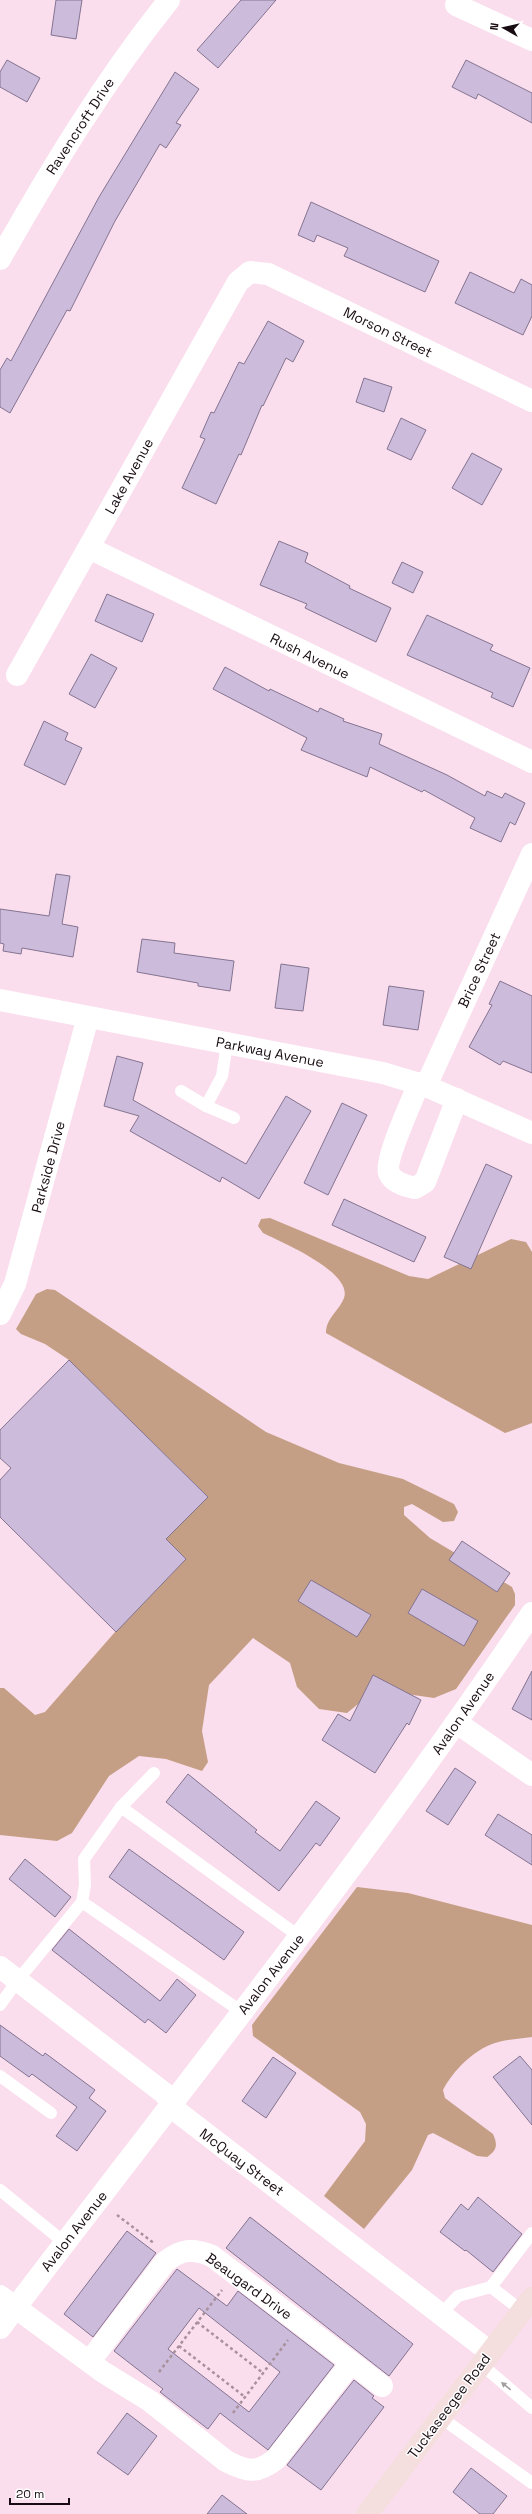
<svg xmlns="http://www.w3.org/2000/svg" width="532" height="2514" viewBox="0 0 532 2514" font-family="'Space Grotesk',sans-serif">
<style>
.forest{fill:#c59f85}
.building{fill:#ccbbda;stroke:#847491;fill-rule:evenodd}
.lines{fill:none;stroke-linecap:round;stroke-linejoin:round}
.path{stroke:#a8919d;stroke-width:2.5;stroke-dasharray:3 3;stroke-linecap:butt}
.service{stroke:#fff;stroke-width:12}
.minor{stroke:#fff;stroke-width:22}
.tertiary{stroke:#fff;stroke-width:22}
.secondary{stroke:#f5dede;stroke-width:22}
.oneway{fill:#a39ea0}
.labels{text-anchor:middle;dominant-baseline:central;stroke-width:3;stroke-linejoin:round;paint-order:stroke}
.street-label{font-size:14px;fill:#180c12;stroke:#fff}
</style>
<rect width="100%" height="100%" fill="#fbdeed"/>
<g class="forest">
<path d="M270 1218 409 1276 428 1279 511 1239 526 1242 532 1252V1423L505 1433 326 1333C326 1318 339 1311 344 1298 353 1272 281 1242 263 1233L258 1226 261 1219Z"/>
<polygon points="47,1289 55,1290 266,1432 339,1463 403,1479 454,1504 458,1512 454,1521 443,1522 412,1504 404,1507 404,1515 430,1538 512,1587 515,1594 515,1605 456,1689 434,1698 386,1691 373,1692 347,1713 319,1709 297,1687 290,1663 253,1638 209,1685 202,1731 208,1762 202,1771 166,1759 139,1756 109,1776 72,1833 57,1841 0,1835 0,1688 4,1688 35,1715 45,1712 115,1632 186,1559 166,1539 208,1497 69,1360 45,1344 21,1334 16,1329 36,1294"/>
<path d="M357 1887 408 1893 532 1925V2037C520 2039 507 2039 495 2043 473 2050 453 2071 443 2090L445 2098 493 2134C498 2145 497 2150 487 2157L477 2156 433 2133 428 2135 412 2170 364 2229 324 2196 365 2141 366 2124 360 2112 253 2036 252 2025Z"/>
</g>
<g class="building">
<polygon points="56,0 82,0 76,39 51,35"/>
<polygon points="241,0 276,0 218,68 197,50"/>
<polygon points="7,60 40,78 27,102 0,87 0,72"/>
<polygon points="466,60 532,93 532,123 478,94 476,99 452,87"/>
<polygon points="175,72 199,89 176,123 181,125 166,148 160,144 115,221 70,311 67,310 10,413 0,407 0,370 7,358 11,361 99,197"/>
<polygon points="311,202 439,261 425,292 344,256 348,248 317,235 314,242 298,235"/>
<polygon points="470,272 514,293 521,279 532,285 532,316 523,335 455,303"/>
<polygon points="268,321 304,341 293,362 286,358 263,406 262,405 241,455 239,454 216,504 182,488 205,439 200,437 211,412 214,413 239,362 244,364"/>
<polygon points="364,378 392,387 384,412 356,402"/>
<polygon points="401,418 426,430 411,460 387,449"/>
<polygon points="472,453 502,469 482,505 452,488"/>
<polygon points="279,541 308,553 305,562 350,586 349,588 391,608 376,642 305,608 307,604 260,585"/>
<polygon points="402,562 423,572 413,593 392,583"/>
<polygon points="107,594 154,614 142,642 95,621"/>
<polygon points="427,615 493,645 490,650 530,668 513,707 491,697 493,693 407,655"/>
<polygon points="91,654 117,668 95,708 69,694"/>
<polygon points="225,667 269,691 270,689 318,712 320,708 344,719 343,721 382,734 379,744 447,775 485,796 487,791 502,798 505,793 525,803 515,825 510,822 501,842 470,828 475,818 424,790 422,792 370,767 367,777 301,750 307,738 213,689"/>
<polygon points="44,721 68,733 65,740 82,748 65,785 24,765"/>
<polygon points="56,874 70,876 62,924 78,927 73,957 22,948 21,954 3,951 4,944 0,943 0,909 49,916"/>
<polygon points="142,939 175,943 174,953 234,961 230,991 198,986 198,983 137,972"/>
<polygon points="281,964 309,968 303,1011 275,1008"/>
<polygon points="500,981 532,996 532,1073 503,1061 500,1065 469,1047 492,1005 489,1004"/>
<polygon points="389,986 424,991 418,1030 383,1025"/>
<polygon points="117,1056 143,1063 133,1100 246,1164 286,1096 311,1111 259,1199 222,1177 220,1182 130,1131 139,1116 104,1106"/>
<polygon points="342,1103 367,1115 328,1195 304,1183"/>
<polygon points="486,1164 512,1176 471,1269 444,1257"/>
<polygon points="344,1199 426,1237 414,1262 332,1225"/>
<polygon points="69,1360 208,1497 166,1539 186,1559 116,1632 0,1517 0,1480 11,1468 0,1458 0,1430"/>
<polygon points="462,1541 510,1573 497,1592 449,1560"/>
<polygon points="311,1580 371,1615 357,1637 298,1601"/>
<polygon points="422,1589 478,1621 464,1646 408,1613"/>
<polygon points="532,1671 532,1720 512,1709"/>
<polygon points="373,1675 421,1700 409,1725 407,1723 375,1773 322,1740 338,1714 350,1721"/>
<polygon points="455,1768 476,1782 448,1825 426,1811"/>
<polygon points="188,1774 257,1830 255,1832 280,1851 316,1801 340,1818 320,1846 316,1843 279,1891 166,1802"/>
<polygon points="498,1814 532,1835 532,1865 485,1835"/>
<polygon points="129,1849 244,1932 224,1960 109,1877"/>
<polygon points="25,1859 71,1897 55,1917 9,1879"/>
<polygon points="69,1929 160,2001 177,1979 196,1995 166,2033 148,2019 145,2023 52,1950"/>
<polygon points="0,2025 43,2056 45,2053 95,2090 89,2098 106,2111 77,2151 56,2136 77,2107 32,2074 29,2077 0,2056"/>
<polygon points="520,2056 532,2070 532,2125 493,2077"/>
<polygon points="273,2057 296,2073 266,2118 242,2101"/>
<polygon points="478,2197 522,2234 493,2272 466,2250 465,2251 440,2232 461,2204 468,2210"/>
<polygon points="250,2217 413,2344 389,2376 226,2248"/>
<polygon points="127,2231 156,2253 93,2337 64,2314"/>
<path d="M177 2269 227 2306 238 2291 334 2365 268 2450 220 2413 208 2429 160 2392 163 2389 114 2351ZM199 2308 280 2372 249 2412 168 2349Z"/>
<polygon points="354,2380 374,2396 372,2398 384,2407 321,2490 287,2465"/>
<polygon points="127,2413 157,2436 128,2475 97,2453"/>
<polygon points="471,2468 507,2496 493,2514 480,2514 453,2492"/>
<polygon points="222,2495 247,2514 207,2514"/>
</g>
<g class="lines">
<g class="path">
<polyline points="117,2215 155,2244"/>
<polyline points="197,2322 263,2373"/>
<polyline points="179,2346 245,2397"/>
<polyline points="159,2372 222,2290"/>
<polyline points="233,2413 288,2340"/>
</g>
<g class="service">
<polyline points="227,1044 222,1076 206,1106 234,1118"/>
<polyline points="181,1091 206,1106"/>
<polyline points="121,1807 300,1937"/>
<polyline points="82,1902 242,2012"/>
<polyline points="0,2005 18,1980 82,1902 85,1885 84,1859 121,1807 154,1773"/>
<polyline points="0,2076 51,2113"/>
<polyline points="0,2190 65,2243"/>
<polyline points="522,2311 491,2287 532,2233"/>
<polyline points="441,2314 458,2296 491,2287"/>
<polyline points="481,2364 532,2408"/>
<polyline points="440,2417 532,2483"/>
</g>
<g class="minor">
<polyline points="456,5 532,40"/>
<path d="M0 259C51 169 104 81 169 0"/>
<polyline points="89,548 532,762"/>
<polyline points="17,675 238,282 250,272 268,274 532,401"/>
<path d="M419 1083C413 1099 384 1160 389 1173 393 1183 406 1186 415 1188L425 1182 457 1099"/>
<polyline points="426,1086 532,854"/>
<polyline points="0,1314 15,1284 88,1017"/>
<polyline points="457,1723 532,1775"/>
<polyline points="0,1967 164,2093 179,2113 490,2352"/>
<path d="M0 2296 103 2372 150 2401 226 2461C247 2472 257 2474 276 2459L351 2363"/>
<path d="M0 2328C180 2091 366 1859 532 1613"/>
<path d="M90 2361 165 2262C181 2249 193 2248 212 2256L382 2386"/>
</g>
<polyline class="tertiary" points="0,1000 383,1073 426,1086 532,1133"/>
<polyline class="secondary" points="367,2514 532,2298"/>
</g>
<defs><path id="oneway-solid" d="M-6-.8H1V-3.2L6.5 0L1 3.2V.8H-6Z"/></defs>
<use class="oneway" href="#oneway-solid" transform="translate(506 2386) rotate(-141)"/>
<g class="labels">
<g class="street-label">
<text transform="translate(80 126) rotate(-57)">Ravencroft Drive</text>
<text transform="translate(388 332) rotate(26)">Morson Street</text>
<text transform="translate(129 476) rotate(-61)">Lake Avenue</text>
<text transform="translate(310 656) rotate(26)">Rush Avenue</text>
<text transform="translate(479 970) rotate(-65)">Brice Street</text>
<text transform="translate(270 1052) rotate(11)">Parkway Avenue</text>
<text transform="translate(48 1167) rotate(-75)">Parkside Drive</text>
<text transform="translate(463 1713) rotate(-55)">Avalon Avenue</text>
<text transform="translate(271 1974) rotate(-52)">Avalon Avenue</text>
<text transform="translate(242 2162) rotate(37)">McQuay Street</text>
<text transform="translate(74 2231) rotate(-52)">Avalon Avenue</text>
<text transform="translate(249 2286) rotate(36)">Beaugard Drive</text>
<text transform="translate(449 2406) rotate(-53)">Tuckaseegee Road</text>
</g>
</g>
<g transform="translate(504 28) rotate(278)" stroke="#ffffff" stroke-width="3" paint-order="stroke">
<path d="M0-3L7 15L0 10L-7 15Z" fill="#180c12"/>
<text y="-6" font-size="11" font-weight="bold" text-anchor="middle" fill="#180c12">N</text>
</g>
<path d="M10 2498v6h59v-6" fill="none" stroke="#180c12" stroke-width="2"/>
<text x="16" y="2498" font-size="12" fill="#180c12" stroke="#ffffff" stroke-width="3" paint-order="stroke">20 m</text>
</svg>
